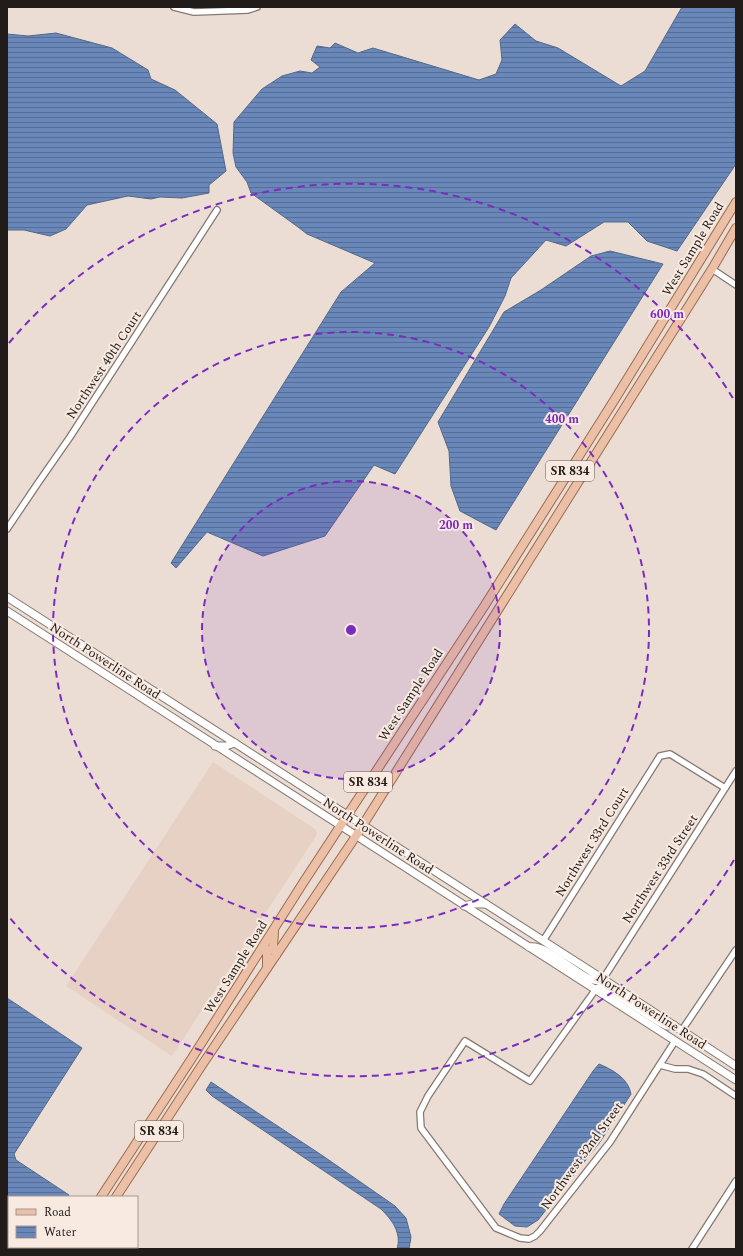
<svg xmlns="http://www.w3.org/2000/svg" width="743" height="1256" viewBox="0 0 743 1256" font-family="Spectral,serif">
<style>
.built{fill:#e6d1c4}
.water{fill:url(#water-rules);stroke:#536889}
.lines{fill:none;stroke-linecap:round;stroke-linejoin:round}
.minor-casing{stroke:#857871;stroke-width:8}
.secondary-casing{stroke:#857871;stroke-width:9}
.primary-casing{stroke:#9c6b4e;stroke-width:10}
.minor{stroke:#fff;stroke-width:5.5}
.secondary{stroke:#fff;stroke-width:7}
.primary{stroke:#ebc0a6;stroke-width:8}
.ring{fill:none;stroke:#7b2cbf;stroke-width:2;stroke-dasharray:7 5}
.labels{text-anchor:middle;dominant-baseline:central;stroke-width:4;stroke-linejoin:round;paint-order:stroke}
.shield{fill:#f8eae1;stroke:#625a55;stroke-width:1}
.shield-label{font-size:12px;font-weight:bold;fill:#211c19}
.street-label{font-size:13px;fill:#211c19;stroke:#f8eae1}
.centre{fill:#7b2cbf;stroke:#f8eae1;stroke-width:2}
.ring-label{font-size:12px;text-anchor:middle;font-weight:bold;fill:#7b2cbf;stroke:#f8eae1;stroke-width:4;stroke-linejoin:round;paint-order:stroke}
</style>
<defs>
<pattern id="water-rules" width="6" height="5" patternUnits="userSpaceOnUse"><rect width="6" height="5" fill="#6988b9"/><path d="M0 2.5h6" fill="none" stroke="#566e96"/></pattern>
</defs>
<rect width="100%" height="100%" fill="#ebddd4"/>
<polygon class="built" points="213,762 315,829 317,833 316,836 172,1056 66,986"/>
<g class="water">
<polygon points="682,7 736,7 736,164 677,251 647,241 628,222 604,222 566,246 546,240 511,278 505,296 489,327 395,474 374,465 325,536 263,556 207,532 176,568 171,563 341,292 375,263 307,234 298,227 251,193 247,182 236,167 233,153 234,122 262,89 282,76 300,71 312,73 320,67 311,60 317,46 330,48 335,43 358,53 373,48 479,80 496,74 502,60 500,40 515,24 536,41 558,48 621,86 645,71"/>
<polygon points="56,33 112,48 148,70 151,79 175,90 217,124 226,171 209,185 209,193 182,198 160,197 151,199 128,196 87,205 66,229 50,236 24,230 7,230 7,34 28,36"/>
<polygon points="610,251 663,264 496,530 460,511 451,486 449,451 438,422 504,312 541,290 591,256"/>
<polygon points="7,998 82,1048 14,1154 16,1160 69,1195 68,1197 9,1197 9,1247 7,1245"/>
<path d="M599 1064C613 1070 628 1078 631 1094L600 1142 538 1220 527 1227 515 1226 499 1214 504 1204 593 1071Z"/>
<path d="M211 1082 323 1156 395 1206 406 1218 411 1237 409 1249H397C402 1233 392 1220 381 1209L212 1096 206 1090Z"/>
</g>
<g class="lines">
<defs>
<g id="minor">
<polyline points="174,7 194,12 248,10 257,7"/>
<polyline points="712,269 736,285"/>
<polyline points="7,529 38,483 70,437 217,210"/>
<polyline points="543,941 660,756 670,754 725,788"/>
<polyline points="603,979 736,771"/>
<polyline points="596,989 530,1081 465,1041 428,1096 420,1112 421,1128 496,1228 520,1238 529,1239 535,1236 540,1231 610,1142 675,1041"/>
<polyline points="682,1030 736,950"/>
<polyline points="660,1065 675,1069 688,1069 703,1074 736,1096"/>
<polyline points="692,1249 736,1181"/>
</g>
<g id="secondary">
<polyline points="7,597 603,979 736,1066"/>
<polyline points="7,611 736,1080"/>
<polyline points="215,746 226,746 235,743"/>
<polyline points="464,906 472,904 486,904"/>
<path d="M529 947C548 943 578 979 598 981L603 979"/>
<polyline points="596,989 601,987 605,988 659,1022 667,1026 674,1025"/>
</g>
<g id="primary">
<polyline points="274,932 273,948 276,955"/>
<polyline points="264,945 267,952 267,968"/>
<polyline points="101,1197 192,1058 303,883 485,605 615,399 736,202"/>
<polyline points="116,1197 202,1065 356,836 712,269 736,228"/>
<polyline points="67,1249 68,1247"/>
<polyline points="82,1249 83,1247"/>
</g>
</defs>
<use href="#minor" class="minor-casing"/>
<use href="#secondary" class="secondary-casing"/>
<use href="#primary" class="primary-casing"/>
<use href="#minor" class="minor"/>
<use href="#secondary" class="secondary"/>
<use href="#primary" class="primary"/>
</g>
<circle cx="351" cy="630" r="149" fill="#7b2cbf" fill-opacity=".12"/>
<g class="ring">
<circle cx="351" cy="630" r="149"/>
<circle cx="351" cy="630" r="298"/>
<path d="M734 860A447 447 0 0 1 9 917M9 343A447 447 0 0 1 734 400"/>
</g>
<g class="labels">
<g class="shield">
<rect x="546" y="461" width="48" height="20" rx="3"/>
<rect x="344" y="772" width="48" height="20" rx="3"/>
<rect x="135" y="1121" width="48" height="20" rx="3"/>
</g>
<g class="shield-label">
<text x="570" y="471">SR 834</text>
<text x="368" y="782">SR 834</text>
<text x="159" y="1131">SR 834</text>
</g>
<g class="street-label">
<text transform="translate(693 249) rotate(-59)">West Sample Road</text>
<text transform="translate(104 365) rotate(-57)">Northwest 40th Court</text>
<text transform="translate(105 661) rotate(33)">North Powerline Road</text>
<text transform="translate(411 695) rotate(-57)">West Sample Road</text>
<text transform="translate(378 836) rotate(33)">North Powerline Road</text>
<text transform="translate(592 842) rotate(-58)">Northwest 33rd Court</text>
<text transform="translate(660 869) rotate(-57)">Northwest 33rd Street</text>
<text transform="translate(236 967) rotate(-58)">West Sample Road</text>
<text transform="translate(651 1011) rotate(33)">North Powerline Road</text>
<text transform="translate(582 1156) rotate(-54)">Northwest 32nd Street</text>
</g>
</g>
<circle cx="351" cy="630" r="6" class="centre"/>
<g class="ring-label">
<text x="667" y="318">600 m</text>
<text x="562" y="423">400 m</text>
<text x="456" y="529">200 m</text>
</g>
<rect width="743" height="1256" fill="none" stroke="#211c19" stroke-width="16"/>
<rect x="8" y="1196" width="130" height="52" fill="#f8eae1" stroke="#a29891"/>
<rect x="16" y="1209" width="20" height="6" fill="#ebc0a6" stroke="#a29891"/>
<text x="44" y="1216" font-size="12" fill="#211c19">Road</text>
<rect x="16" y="1226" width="20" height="12" fill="url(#water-rules)" stroke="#a29891"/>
<text x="44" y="1236" font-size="12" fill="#211c19">Water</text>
</svg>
